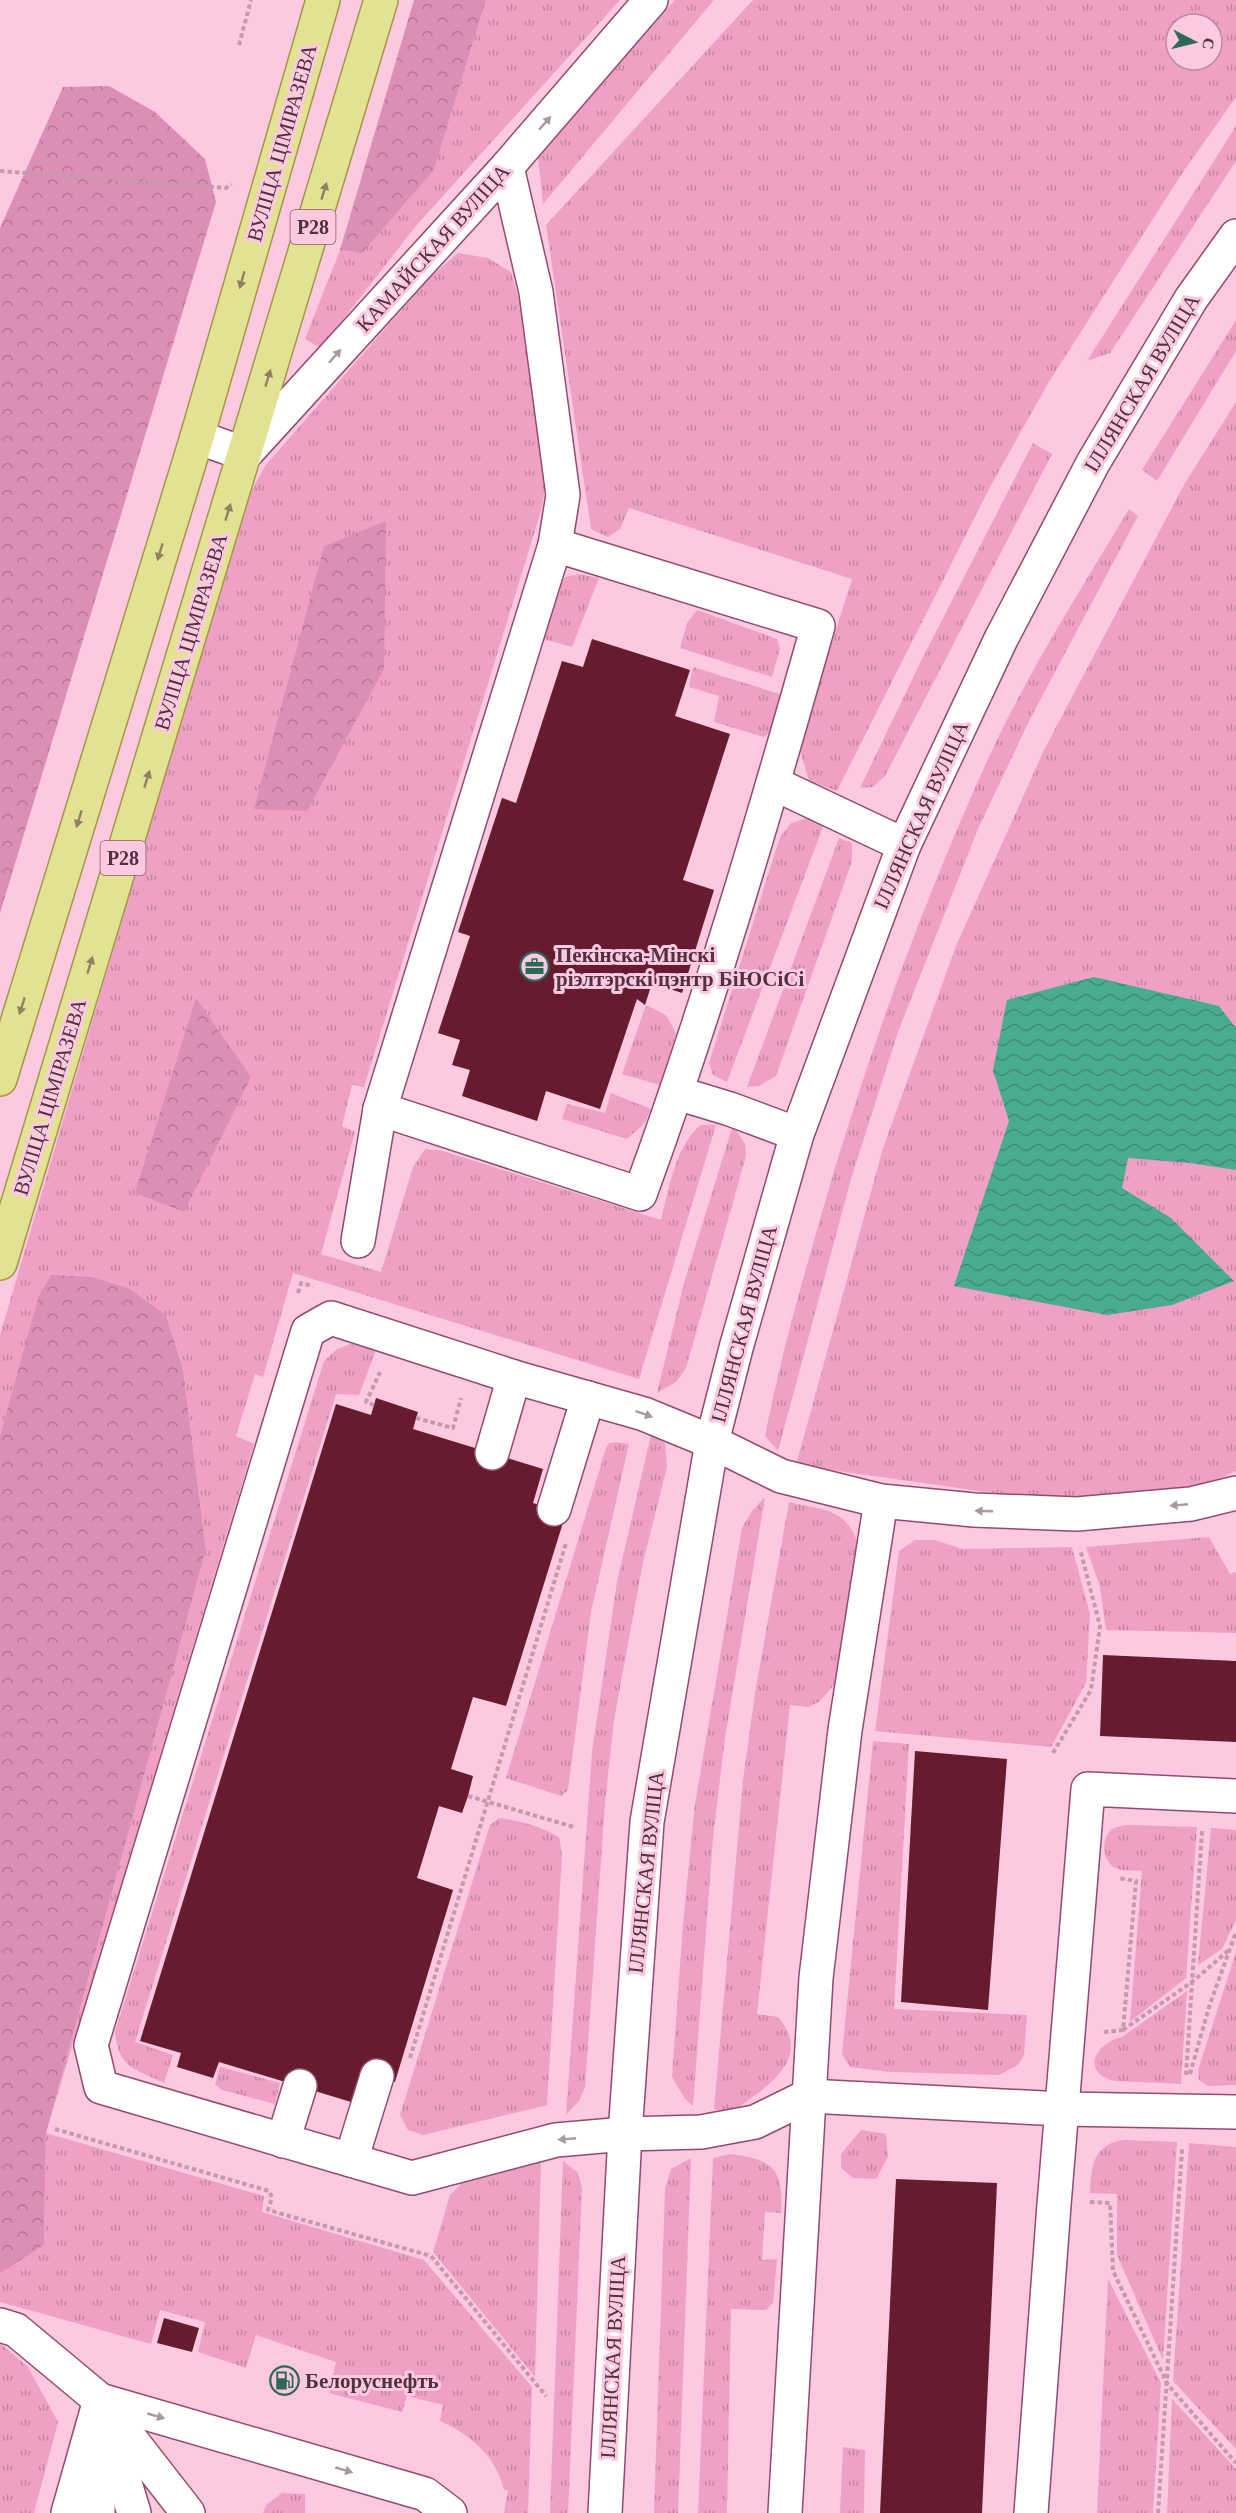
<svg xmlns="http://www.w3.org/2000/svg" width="1236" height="2513" viewBox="0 0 1236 2513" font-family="'Times New Roman',serif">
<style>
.grass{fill:url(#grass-tufts);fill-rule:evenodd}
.forest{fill:url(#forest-crowns)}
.water{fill:url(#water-waves)}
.building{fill:#661b2e}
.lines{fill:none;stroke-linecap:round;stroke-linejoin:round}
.minor-casing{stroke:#934a6f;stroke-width:36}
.major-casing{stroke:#a29746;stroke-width:36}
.path{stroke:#c699ae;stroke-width:4;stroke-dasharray:4.5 3;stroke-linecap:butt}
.minor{stroke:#fff;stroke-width:33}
.major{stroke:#e2e292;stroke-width:33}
.oneway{fill:#a898a0}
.oneway2{fill:#928065}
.labels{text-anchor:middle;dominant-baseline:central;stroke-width:6;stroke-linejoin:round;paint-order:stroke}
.shield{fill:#fcc9e0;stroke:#845e70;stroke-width:1.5}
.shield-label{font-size:20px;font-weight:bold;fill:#513040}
.street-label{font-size:21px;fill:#513040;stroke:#fcc9e0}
.poi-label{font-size:21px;font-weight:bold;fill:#513040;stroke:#fcc9e0;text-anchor:start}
</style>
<defs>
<pattern id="grass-tufts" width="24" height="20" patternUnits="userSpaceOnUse" patternTransform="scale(1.5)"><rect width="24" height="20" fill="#eea1c5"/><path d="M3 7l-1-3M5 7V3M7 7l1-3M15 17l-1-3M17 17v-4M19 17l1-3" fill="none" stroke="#c384a1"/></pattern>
<pattern id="forest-crowns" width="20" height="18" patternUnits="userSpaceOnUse" patternTransform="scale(1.5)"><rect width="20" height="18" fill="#dc8fb4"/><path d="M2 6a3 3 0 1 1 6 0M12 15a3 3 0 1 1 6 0" fill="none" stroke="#b57594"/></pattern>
<pattern id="water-waves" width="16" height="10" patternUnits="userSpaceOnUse" patternTransform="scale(1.5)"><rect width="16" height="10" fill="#4aac8e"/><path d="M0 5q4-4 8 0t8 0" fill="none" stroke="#408c75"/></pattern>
</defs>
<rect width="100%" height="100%" fill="#fcc9e0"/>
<g class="grass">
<polygon points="486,0 620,0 415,227 321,348 305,339 340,250 362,252 434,170"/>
<polygon points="675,0 714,0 543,204 538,158"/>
<path d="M753 0H1236V97L1181 175 1047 385 989 489 837 791 809 781 799 747 852 579 629 508 620 529 608 537 591 529 546 225ZM1176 24H1212V60H1176Z"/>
<polygon points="1236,126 1236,161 1110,353 1087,361"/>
<path d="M458 253 488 258 511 272 521 307 546 482 541 511 364 1087 352 1085 342 1126 355 1132 321 1254 381 1272 413 1167 425 1149 443 1151 661 1220C670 1186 674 1150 700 1125H716L639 1379 293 1273 263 1377 255 1374 236 1436 254 1444 46 2133 264 2196 262 2212 424 2260 532 2387 528 2513H504L508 2490H504C495 2455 471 2435 440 2421L443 2405 407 2396 402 2412 329 2393 336 2362 256 2335 246 2368 198 2352 205 2322 160 2310 151 2344 0 2302V2272L44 2245 46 2133 206 1548 183 1367 166 1315 38 1298 0 1435V1335L244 505 265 466 431 276Z"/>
<polygon points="1236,320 1236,351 1157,481 1142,470"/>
<polygon points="1236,402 1236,1471 1201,1487 1122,1496 1022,1497 796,1465 883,1148 956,946 1044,750 1185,483"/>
<polygon points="1033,443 1052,454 885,776 873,787 860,788 922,659"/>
<path d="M1129 509 1138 516 1030 719 978 829 898 1032 851 1179 778 1451 765 1436C782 1349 807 1264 832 1178 875 1035 926 895 988 759 1028 672 1080 591 1129 509Z"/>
<polygon points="579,574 599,578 572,647 540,638 554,590 565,577"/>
<polygon points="697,610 777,639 780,649 772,677 680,648 687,623"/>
<polygon points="693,667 783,695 774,728 764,737 714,722 719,696 689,687"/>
<polygon points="808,818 824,824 727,1082 713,1075 709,1063 780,837 791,823"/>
<polygon points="839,838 852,843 852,861 776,1076 759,1086 747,1087"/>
<polygon points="646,1005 666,1015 676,1033 660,1085 622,1074"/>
<polygon points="611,1093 651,1109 644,1124 627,1139 562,1119 567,1104 605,1113"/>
<polygon points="733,1125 745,1144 746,1156 686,1368 676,1382 657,1393 684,1283"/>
<path d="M351 1344 376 1350 359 1395 336 1394 135 2042 173 2055 164 2083C134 2068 119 2069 115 2032L324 1361 337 1349Z"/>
<polygon points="651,1435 665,1443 667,1467 643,1562 614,1720 605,1803 585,2087 579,2101 566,2115 592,1752 617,1582"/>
<polygon points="617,1442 629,1444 591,1612 568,1790 561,1796 506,1778 606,1448 609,1443"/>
<polygon points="765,1497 725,1738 713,1838 693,2106 685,2099 672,2077 683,1924 695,1804 742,1528 752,1511"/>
<path d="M789 1502C820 1510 845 1507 857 1541L836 1683 819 1702 808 1707 790 1705 757 2014 778 2017C816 2060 761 2090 731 2113L714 2109 743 1780 755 1693Z"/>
<polygon points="1209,1537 1230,1574 1236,1572 1236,1633 1106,1630 1100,1587 1086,1547"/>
<polygon points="915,1540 935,1540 962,1549 1072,1547 1090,1614 1086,1683 1051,1747 875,1731 899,1551"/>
<polygon points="873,1741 909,1744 894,2009 1027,2015 1024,2055 1018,2065 999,2075 890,2072 850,2067 842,2054"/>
<path d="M499 1818C520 1820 541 1827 559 1837L562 1855 547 2105 423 2135 408 2130 400 2115 490 1825Z"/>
<path d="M1126 1825 1197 1827 1186 1978 1130 2022 1142 1871C1133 1870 1122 1872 1114 1867 1102 1860 1101 1837 1112 1829 1115 1827 1122 1826 1126 1825Z"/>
<polygon points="1211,1828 1236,1830 1236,1920 1222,1949 1198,1965"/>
<polygon points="1236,1952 1236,2085 1208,2086 1199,2080 1198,2070"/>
<path d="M1187 1991 1181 2084 1115 2081C1081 2074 1094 2043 1122 2037Z"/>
<polygon points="220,2067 280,2083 275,2104 222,2090 215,2084"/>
<polygon points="861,2130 886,2134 888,2157 876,2179 853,2178 841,2168 841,2154"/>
<path d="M1125 2140 1177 2142 1163 2360 1117 2255V2194L1090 2193C1091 2167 1093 2143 1125 2140Z"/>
<polygon points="1189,2143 1236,2147 1236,2449 1173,2381"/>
<path d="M730 2154C773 2159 784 2169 781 2213L765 2212 762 2260 777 2259 773 2303 766 2310 731 2309 727 2513H698L713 2158Z"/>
<polygon points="691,2158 678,2513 654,2513 665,2188 671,2169"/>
<polygon points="541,2161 535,2377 433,2252 450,2195 465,2180"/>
<polygon points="563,2161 578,2173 582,2188 568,2513 550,2513"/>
<polygon points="1108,2279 1161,2383 1153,2513 1097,2513"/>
<polygon points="0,2343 28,2367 58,2422 34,2513 0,2513"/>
<polygon points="1172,2399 1236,2469 1236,2513 1167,2513"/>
<polygon points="843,2447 865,2450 864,2513 840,2513"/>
<polygon points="282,2493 305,2494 305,2513 263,2513 266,2505"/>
</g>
<g class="forest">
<polygon points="414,0 486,0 434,170 362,253 340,250"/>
<polygon points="109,86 155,112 205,159 216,202 0,913 0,228 63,87"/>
<polygon points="386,521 384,669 307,811 254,809 324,546"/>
<polygon points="196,998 251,1077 184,1212 135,1193"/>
<polygon points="51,1275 91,1277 128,1288 166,1315 183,1368 206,1549 46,2133 44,2245 2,2272 0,2272 0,1435 38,1298"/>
</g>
<polygon class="water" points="1094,977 1219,1006 1236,1028 1236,1170 1190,1163 1128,1158 1122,1188 1171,1218 1234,1281 1172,1305 1107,1315 954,1286 1009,1121 993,1070 1007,1000"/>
<g class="building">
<polygon points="592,639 690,670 675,716 730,734 683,880 714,890 682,993 652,983 645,1005 637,999 600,1109 546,1091 537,1121 462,1096 470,1070 452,1065 460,1040 438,1033 470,936 458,932 502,798 516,803 562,661 583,667"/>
<polygon points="376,1398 418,1412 413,1429 543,1469 533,1503 566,1513 506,1706 473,1697 451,1769 473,1776 468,1796 462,1813 439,1806 417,1878 453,1890 395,2082 361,2071 351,2102 219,2062 213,2078 177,2067 181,2053 140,2041 336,1404 371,1415"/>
<polygon points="1103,1655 1236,1661 1236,1742 1100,1736"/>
<polygon points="915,1751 1007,1759 988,2010 901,2002"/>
<polygon points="896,2179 997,2183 982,2513 880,2513"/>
<polygon points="164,2318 199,2328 192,2352 157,2343"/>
</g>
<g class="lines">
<defs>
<g id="minor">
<polyline points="507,167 536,292 563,495 555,545"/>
<polyline points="197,437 245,454 507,167 651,0"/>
<path d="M555 545 818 626C764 817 708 1008 640 1194L380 1109Z"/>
<polyline points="773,783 904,845"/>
<polyline points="677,1093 730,1109 797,1134"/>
<polyline points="358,1241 380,1109"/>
<polyline points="492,1453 514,1377"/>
<polyline points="1236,1493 1191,1504 1077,1514 974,1510 881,1501 781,1476 712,1442 644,1414 514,1377 331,1318 308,1331 91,2045 101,2087 412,2178 556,2140 625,2134 701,2132 755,2122 808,2096 1062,2109 1236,2112"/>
<polyline points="554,1509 588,1398"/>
<polyline points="283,2141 300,2086"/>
<polyline points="351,2160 377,2076"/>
<polyline points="0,2325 16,2330 100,2400 188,2513"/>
<polyline points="100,2400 425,2494 450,2513"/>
<polyline points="106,2419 134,2513"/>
<polyline points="68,2513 100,2400"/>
<polyline points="98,2513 99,2447"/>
<polyline points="605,2513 625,2134 647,1822 712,1442 736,1348 797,1134 904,845 1001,639 1093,463 1191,299 1236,236"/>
<polyline points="785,2513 816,1978 845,1730 881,1501"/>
<polyline points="1031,2513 1054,2205 1088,1789 1236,1796"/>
</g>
<g id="major">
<polyline points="0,1079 197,437 323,0"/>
<polyline points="0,1263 381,0"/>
</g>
</defs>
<use href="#minor" class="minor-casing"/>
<use href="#major" class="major-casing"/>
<g class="path">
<polyline points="239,45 251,0"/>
<polyline points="0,171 226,188 231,184"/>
<polyline points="298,1293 301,1283 313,1286"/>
<polyline points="374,1405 366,1402 380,1372"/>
<polyline points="416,1418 453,1428 461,1398"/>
<polyline points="1053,1753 1091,1690 1100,1626 1080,1549"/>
<polyline points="468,1796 574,1827"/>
<polyline points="1123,2030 1192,1982 1229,1950"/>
<polyline points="1104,2032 1123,2030 1136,1881 1118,1878"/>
<polyline points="410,2058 566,1543"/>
<polyline points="1190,2074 1210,2004 1236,1932"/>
<polyline points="1186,2075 1202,1831"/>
<polyline points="55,2129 269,2191 272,2197 268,2210 431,2256 546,2396"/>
<polyline points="1090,2202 1110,2203 1113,2271 1168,2385 1236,2463"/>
<polyline points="1158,2513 1182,2149"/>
</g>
<use href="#minor" class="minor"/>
<use href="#major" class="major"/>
</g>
<defs><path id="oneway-solid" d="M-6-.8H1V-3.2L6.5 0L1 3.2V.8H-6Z" transform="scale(1.5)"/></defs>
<g class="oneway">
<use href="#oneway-solid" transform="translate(545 123) rotate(-49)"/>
<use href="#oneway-solid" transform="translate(335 356) rotate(-48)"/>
<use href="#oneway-solid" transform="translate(644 1414) rotate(19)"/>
<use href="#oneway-solid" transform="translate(1179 1505) rotate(175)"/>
<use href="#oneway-solid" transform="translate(984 1511) rotate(-178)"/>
<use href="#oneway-solid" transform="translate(567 2139) rotate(175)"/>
<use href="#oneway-solid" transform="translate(156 2416) rotate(16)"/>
<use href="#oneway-solid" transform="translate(344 2470) rotate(16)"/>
</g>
<g class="oneway2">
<use href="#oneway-solid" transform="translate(324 191) rotate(-73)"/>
<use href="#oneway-solid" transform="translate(242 280) rotate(106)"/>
<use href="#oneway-solid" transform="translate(268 378) rotate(-73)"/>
<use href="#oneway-solid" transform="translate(228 512) rotate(-73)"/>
<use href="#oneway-solid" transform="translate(160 552) rotate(107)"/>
<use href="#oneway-solid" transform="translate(147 779) rotate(-73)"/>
<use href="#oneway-solid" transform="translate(79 819) rotate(107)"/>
<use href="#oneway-solid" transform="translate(90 965) rotate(-73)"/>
<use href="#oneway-solid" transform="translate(22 1006) rotate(107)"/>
</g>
<defs>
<symbol id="office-ring" viewBox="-11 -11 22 22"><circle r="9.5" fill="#fcc9e0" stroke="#2c6a57" stroke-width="1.5"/><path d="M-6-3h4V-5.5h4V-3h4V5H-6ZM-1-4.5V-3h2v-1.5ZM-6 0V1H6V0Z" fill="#2c6a57"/></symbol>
<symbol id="fuel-ring" viewBox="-11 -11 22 22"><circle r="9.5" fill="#fcc9e0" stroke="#2c6a57" stroke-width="1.5"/><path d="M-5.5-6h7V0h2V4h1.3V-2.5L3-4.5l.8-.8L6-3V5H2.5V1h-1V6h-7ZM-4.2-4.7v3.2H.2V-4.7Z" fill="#2c6a57"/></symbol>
</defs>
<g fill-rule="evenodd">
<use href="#office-ring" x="518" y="950" width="33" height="33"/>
<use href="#fuel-ring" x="268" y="2364" width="33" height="33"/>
</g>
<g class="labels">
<g class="shield">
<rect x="290.5" y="210" width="45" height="34" rx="4.5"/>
<rect x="100.5" y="841" width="45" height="34" rx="4.5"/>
</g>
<g class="shield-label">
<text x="313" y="227">Р28</text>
<text x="123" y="858">Р28</text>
</g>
<g class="street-label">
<text transform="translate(282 143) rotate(-74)">ВУЛІЦА ЦІМІРАЗЕВА</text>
<text transform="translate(433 248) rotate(-48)">КАМАЙСКАЯ ВУЛІЦА</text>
<text transform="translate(1142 383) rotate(-59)">ІЛЛЯНСКАЯ ВУЛІЦА</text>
<text transform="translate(191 632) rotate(-73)">ВУЛІЦА ЦІМІРАЗЕВА</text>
<text transform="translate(921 815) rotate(-66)">ІЛЛЯНСКАЯ ВУЛІЦА</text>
<text transform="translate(50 1097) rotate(-73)">ВУЛІЦА ЦІМІРАЗЕВА</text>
<text transform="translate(744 1324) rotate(-75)">ІЛЛЯНСКАЯ ВУЛІЦА</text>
<text transform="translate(646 1872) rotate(-84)">ІЛЛЯНСКАЯ ВУЛІЦА</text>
<text transform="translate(613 2357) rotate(-87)">ІЛЛЯНСКАЯ ВУЛІЦА</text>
</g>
<g class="poi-label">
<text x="556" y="955">Пекінска-Мінскі<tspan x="556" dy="24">ріэлтэрскі цэнтр БіЮСіСі</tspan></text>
<text x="305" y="2381">Белоруснефть</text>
</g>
</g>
<g transform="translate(1194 42) rotate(97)"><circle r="28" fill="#fcc9e0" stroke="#b88ca0" stroke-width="1.5"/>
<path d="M0-4.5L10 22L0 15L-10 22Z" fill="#2c6a57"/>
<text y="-9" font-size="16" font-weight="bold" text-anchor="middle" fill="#513040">С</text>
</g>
</svg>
